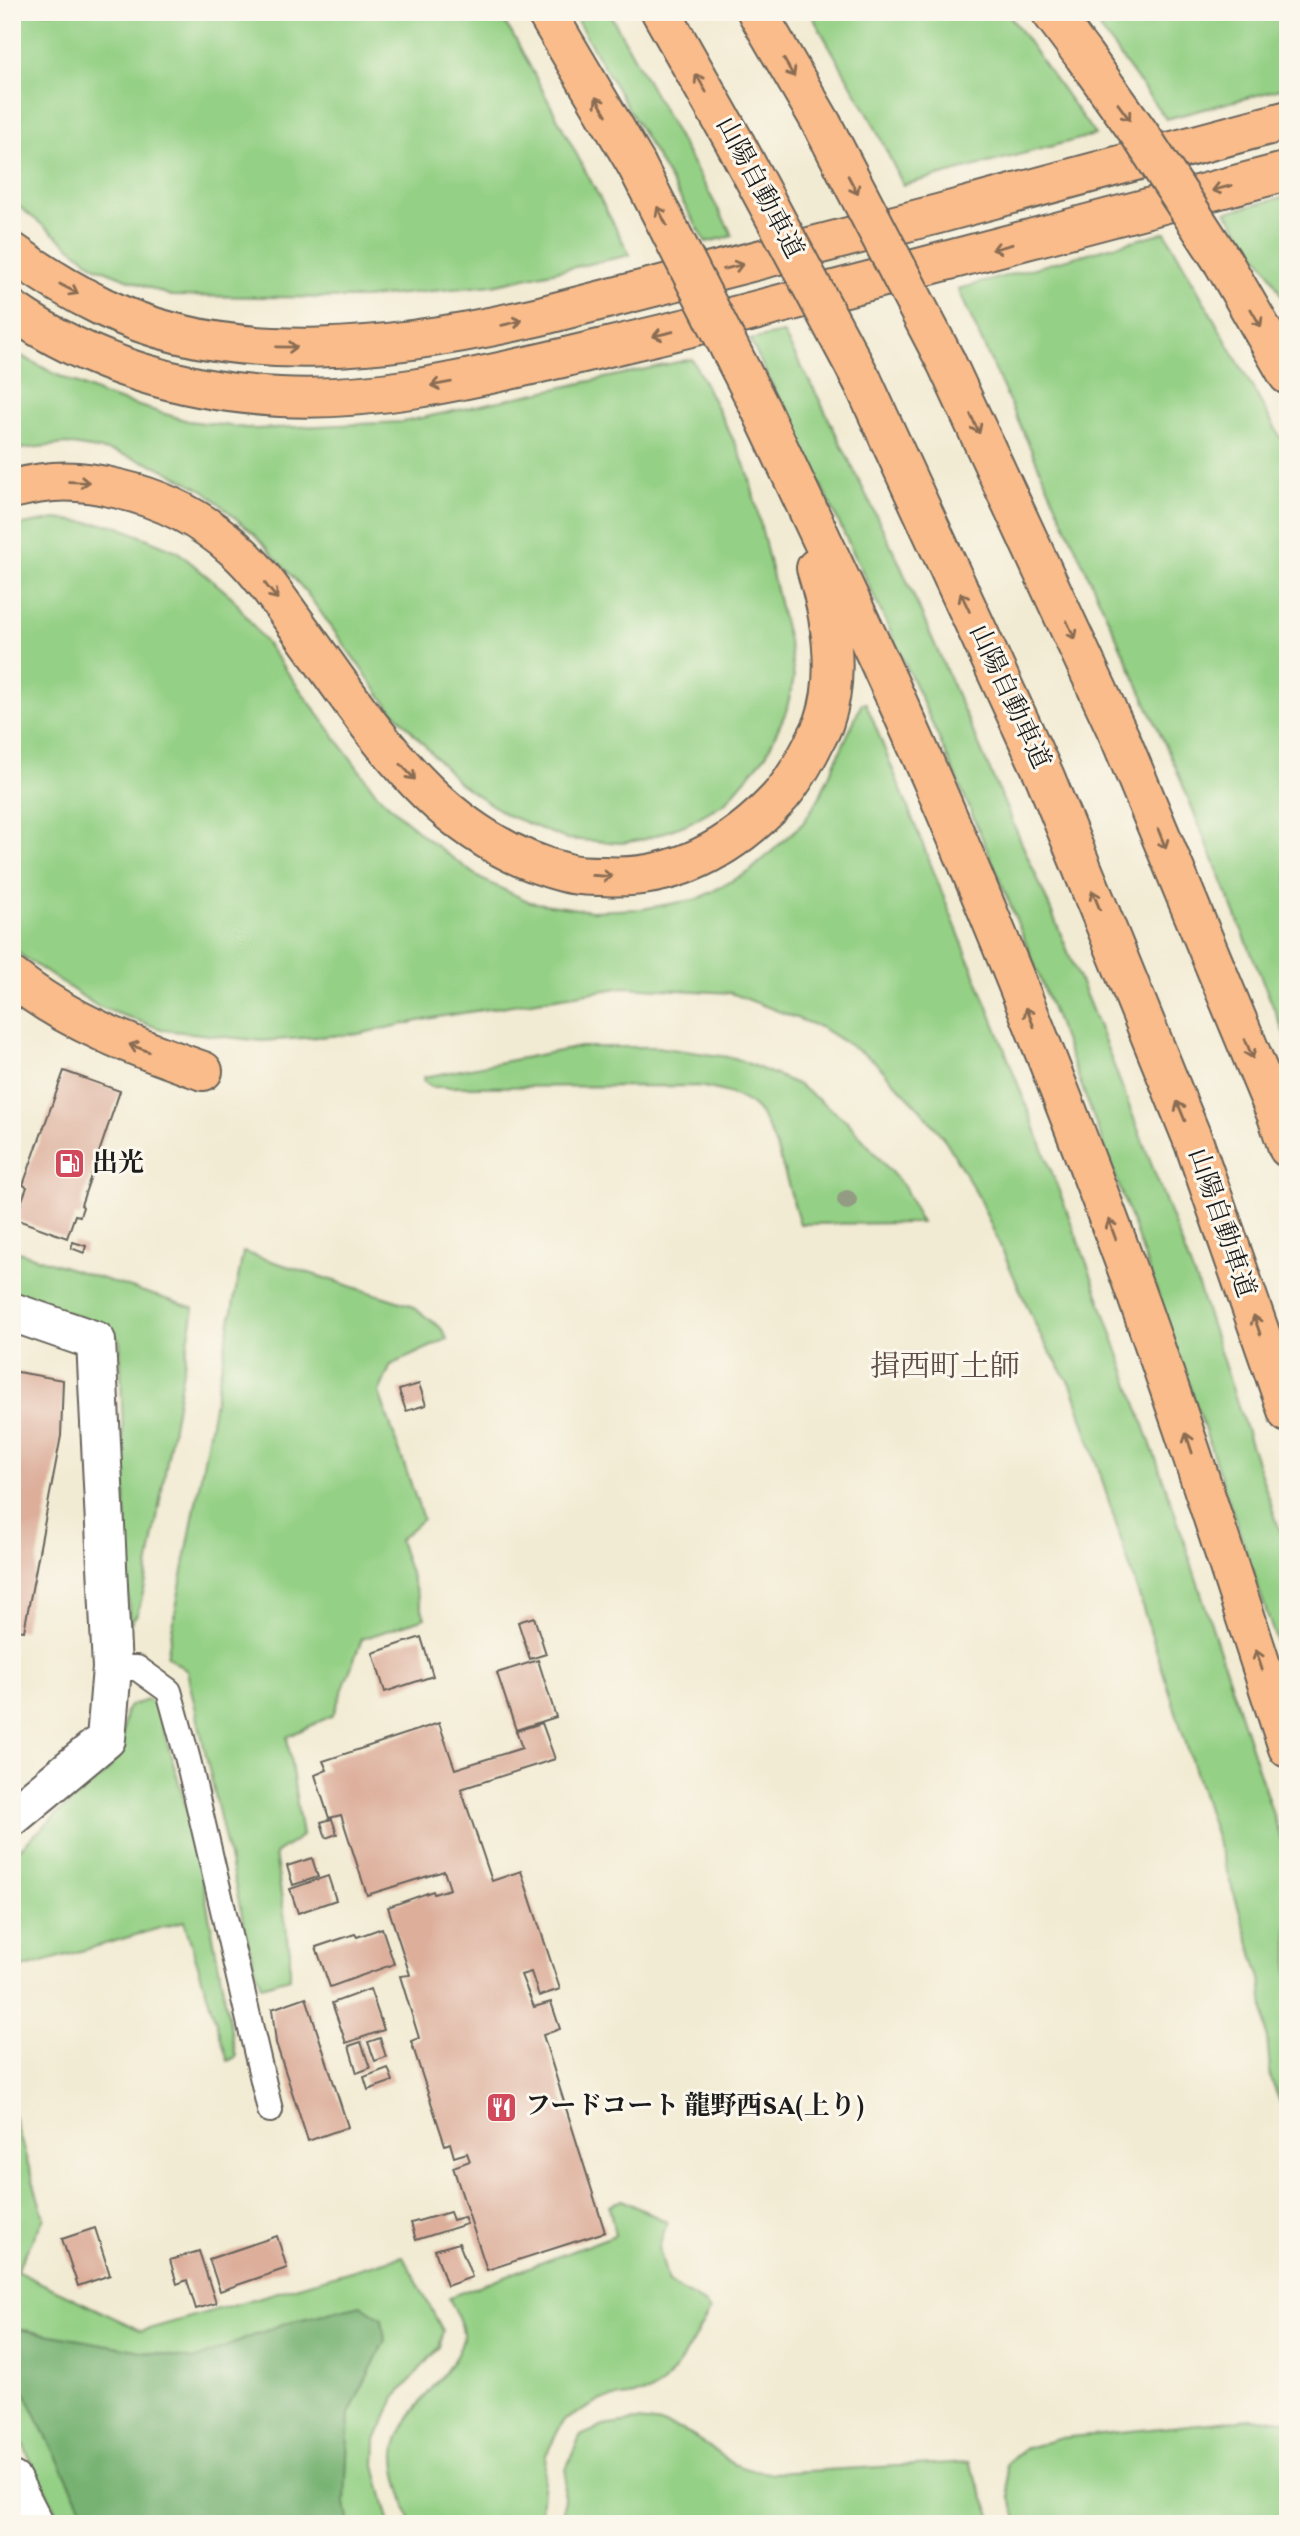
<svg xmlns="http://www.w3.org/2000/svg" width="1300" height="2536" viewBox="0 0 1300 2536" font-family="Vollkorn,'Noto Serif JP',serif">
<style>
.green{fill:#94d085;stroke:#587650;stroke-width:2}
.forest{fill:#77b272;stroke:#4a6747;stroke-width:2}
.building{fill:#ddaf9b}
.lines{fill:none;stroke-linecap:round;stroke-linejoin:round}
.service-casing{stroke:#67645c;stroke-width:28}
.minor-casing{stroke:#67645c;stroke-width:42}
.motorway-casing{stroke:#67645c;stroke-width:42}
.service{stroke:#fff;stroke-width:24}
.minor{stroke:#fff;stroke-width:38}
.motorway{stroke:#f9bc8a;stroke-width:38}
.motorway-bridge-casing{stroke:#67645c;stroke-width:42;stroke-linecap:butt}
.motorway-bridge{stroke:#f9bc8a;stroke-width:38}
.tree{fill:#939c83}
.oneway{stroke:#8a6c53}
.labels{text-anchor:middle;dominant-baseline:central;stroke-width:6;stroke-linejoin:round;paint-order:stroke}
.street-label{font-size:26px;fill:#1c1c1c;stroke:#fbf7ec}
.poi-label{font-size:26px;font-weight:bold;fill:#1c1c1c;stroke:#fbf7ec;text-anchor:start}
.quarter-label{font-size:30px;fill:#604f48;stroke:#fbf7ec}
</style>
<rect width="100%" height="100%" fill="#fbf7ec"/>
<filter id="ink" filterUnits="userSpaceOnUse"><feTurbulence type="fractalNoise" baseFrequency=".0143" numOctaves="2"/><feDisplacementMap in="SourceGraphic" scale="14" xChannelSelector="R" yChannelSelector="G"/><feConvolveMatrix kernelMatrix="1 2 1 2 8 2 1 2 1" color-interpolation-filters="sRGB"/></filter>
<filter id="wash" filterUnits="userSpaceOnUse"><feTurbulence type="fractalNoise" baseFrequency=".00686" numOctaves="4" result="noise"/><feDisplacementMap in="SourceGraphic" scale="28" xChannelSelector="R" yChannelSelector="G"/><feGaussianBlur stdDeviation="1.57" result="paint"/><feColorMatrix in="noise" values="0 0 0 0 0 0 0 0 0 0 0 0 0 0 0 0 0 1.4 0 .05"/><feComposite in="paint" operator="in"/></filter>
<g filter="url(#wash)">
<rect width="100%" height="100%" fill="#f2ebd3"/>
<g class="green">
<polygon points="12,12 498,12 516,40 630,255 493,285 363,298 171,296 96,267 12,201"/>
<polygon points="572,12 609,12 733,236 706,242"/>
<polygon points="810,12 1007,12 1095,135 903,185 872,121"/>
<polygon points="1088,12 1288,12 1288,87 1166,119"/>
<polygon points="1288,196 1288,309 1268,270 1226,212"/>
<polygon points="1165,232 1288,451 1288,1043 1175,766 958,289"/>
<path d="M783 333 818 397 897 558 1048 903 1101 1032 1199 1289 1288 1555V1676C1192 1390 1096 1103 977 826 907 661 829 501 750 340Z"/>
<polygon points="12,351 55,374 103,395 188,421 255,429 403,422 692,359 737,447 749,476 790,649 794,678 786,712 766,755 726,802 687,824 646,839 622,843 566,839 507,815 459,783 386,703 306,592 255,535 205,491 157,466 115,452 66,444 12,450"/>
<polygon points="55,519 114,525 177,551 232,597 377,794 422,835 481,879 530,902 591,911 642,909 698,899 749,872 803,823 819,798 862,703 866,703 994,1022 1088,1266 1175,1513 1288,1861 1288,2122 1271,2079 1261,1979 1073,1389 1041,1337 978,1196 946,1141 921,1110 873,1060 822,1028 731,993 625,987 438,1017 358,1034 262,1041 164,1030 97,1006 22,956 12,947 12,527"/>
<path d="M580 1047H656L735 1058 797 1084 847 1121 905 1188 921 1223 800 1224C791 1197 774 1124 754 1107 737 1093 718 1090 698 1086L432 1087 423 1081 424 1077Z"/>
<polygon points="12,1250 194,1308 145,1586 137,1614 129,1625 120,1340 96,1323 12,1294"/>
<polygon points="243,1252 410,1305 441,1328 447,1339 391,1365 379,1392 423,1519 399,1540 425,1618 362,1639 333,1715 287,1737 302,1836 275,1854 290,1952 290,1978 261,1986 250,1951 187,1671 167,1656"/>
<polygon points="147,1700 156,1704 193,1831 236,2057 228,2061 184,1921 12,1971 12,1856 57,1814 106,1773 121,1749 126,1710 130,1706"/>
<polygon points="12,2110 44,2218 16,2271 142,2331 403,2256 443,2331 439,2347 395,2398 376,2440 375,2466 390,2524 62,2524 12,2422"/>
<path d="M622 2200 667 2222 659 2248 668 2282 704 2303 710 2311 681 2361 664 2383 648 2393 602 2400 563 2421 546 2455 540 2524H411C405 2502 395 2477 395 2455 396 2412 465 2367 463 2333 462 2322 453 2308 449 2297L615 2235 609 2205Z"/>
<polygon points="1249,2419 1288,2420 1288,2524 1019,2524 1010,2499 1006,2465 1023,2449 1061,2438"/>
<path d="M636 2421C655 2423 673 2424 689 2434 724 2453 726 2470 772 2473L969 2462 995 2524H562L566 2469 580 2436 604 2426Z"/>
</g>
<polygon class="forest" points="361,2305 382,2319 385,2340 349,2414 345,2504 349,2524 90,2524 13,2369 12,2328 193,2360 285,2323"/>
<g id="blocks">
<g class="building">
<polygon points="64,1071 120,1091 81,1205 83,1207 80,1216 75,1215 67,1238 15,1219 27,1187 23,1185"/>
<polygon points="73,1242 86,1246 84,1253 71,1248"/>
<polygon points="12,1371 63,1380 61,1436 24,1631 12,1629"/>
<polygon points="419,1384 426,1405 406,1411 399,1390"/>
<polygon points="534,1617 546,1654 530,1659 518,1622"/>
<polygon points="421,1637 433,1676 385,1692 373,1653"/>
<polygon points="538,1660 556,1717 516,1730 497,1673"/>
<polygon points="439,1723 455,1769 522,1748 516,1731 542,1723 555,1759 461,1789 492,1881 521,1871 560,1989 539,1996 531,1972 521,1975 534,2007 551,2002 560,2029 543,2035 605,2232 487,2270 453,2167 470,2161 467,2153 454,2157 450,2143 445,2145 411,2041 419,2038 400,1976 410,1975 388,1907 433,1891 434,1894 450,1889 444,1871 367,1895 341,1815 329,1818 315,1775 327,1770 323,1761"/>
<polygon points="332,1819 337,1834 326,1838 321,1822"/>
<polygon points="312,1858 318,1877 293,1885 287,1866"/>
<polygon points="328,1876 336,1900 298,1913 290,1889"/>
<polygon points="382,1928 394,1964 330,1987 316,1947 355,1934 357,1937"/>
<polygon points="370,1989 384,2030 346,2043 332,2003"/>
<polygon points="306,1997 348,2127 308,2141 276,2043 272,2009"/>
<polygon points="380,2038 386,2057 375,2061 368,2042"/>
<polygon points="361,2042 370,2068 357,2073 349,2046"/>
<polygon points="388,2068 393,2081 368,2090 364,2077"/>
<polygon points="450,2212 453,2220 464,2217 467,2224 416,2240 411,2223"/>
<polygon points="95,2228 110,2275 78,2286 62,2239"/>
<polygon points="277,2236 287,2268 220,2291 209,2259"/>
<polygon points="459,2243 472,2277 447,2286 435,2250"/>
<polygon points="199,2251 216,2303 196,2309 187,2280 177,2284 170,2260"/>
</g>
</g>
</g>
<g filter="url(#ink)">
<use href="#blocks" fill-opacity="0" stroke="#67645c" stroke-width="2"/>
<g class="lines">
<defs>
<polyline id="service" points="112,1668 137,1668 169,1691 188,1760 270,2110"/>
<g id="minor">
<polyline points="12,1312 96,1341 112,1668 106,1739 12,1817"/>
<polyline points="12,2481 34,2524"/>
</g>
<g id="motorway">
<polyline points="546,12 636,164"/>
<polyline points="661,12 735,143"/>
<polyline points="757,12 822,124"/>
<polyline points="1051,12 1084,56"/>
<path d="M12 252C41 273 70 291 103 307 235 371 403 348 540 316L938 214 1288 120"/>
<polyline points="1223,262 1288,375"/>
<path d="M12 310C91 365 185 392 280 397 370 402 462 381 549 361 607 347 665 334 723 319 911 270 1100 221 1288 171"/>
<polyline points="946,362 1121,740 1277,1116 1288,1148"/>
<polyline points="863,382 1045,777 1194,1143 1288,1413"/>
<path d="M760 408C799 491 838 574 877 657 959 835 1032 1016 1101 1199 1170 1380 1228 1564 1288 1748"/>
<path d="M12 489C52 479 79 479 119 489 162 499 202 519 235 549 260 571 279 601 299 628 373 729 437 841 567 873 578 876 592 876 603 876 674 881 731 849 778 799 791 785 802 766 811 749 815 740 821 731 824 722 841 673 831 617 816 568"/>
<path d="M12 977C69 1023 135 1047 203 1071"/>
</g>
</defs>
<use href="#service" class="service-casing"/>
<use href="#minor" class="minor-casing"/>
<use href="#motorway" class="motorway-casing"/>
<use href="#service" class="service"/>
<use href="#minor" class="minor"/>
<use href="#motorway" class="motorway"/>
<defs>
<g id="motorway-bridge">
<polyline points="1084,56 1141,136 1223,262"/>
<polyline points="822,124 946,362"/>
<polyline points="735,143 863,382"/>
<polyline points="636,164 760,408"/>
</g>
</defs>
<use href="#motorway-bridge" class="motorway-bridge-casing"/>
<use href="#motorway-bridge" class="motorway-bridge"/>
</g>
<circle class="tree" cx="847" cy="1200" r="10"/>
<defs><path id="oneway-shaft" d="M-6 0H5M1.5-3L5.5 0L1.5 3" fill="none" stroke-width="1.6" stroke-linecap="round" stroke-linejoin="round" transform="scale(1.75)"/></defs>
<g class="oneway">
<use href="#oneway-shaft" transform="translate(789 68) rotate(60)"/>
<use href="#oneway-shaft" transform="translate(701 83) rotate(-120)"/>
<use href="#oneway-shaft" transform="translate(601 106) rotate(-121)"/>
<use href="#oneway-shaft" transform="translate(1124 112) rotate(54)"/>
<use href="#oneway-shaft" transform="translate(853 185) rotate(62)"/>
<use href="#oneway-shaft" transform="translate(1222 188) rotate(165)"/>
<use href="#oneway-shaft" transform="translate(662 216) rotate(-117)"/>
<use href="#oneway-shaft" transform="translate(1002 247) rotate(165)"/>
<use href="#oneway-shaft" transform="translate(733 267) rotate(-15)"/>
<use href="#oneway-shaft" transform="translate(69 289) rotate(28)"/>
<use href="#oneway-shaft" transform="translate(1256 318) rotate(60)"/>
<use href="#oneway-shaft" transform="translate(512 323) rotate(-13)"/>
<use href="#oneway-shaft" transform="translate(663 334) rotate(167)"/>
<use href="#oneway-shaft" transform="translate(287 347) rotate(1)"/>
<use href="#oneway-shaft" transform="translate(441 384) rotate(170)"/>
<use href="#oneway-shaft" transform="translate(975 424) rotate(65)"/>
<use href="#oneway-shaft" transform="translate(79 482) rotate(2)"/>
<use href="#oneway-shaft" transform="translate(271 591) rotate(51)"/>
<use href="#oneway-shaft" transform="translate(965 602) rotate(-115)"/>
<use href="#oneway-shaft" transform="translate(1071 630) rotate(65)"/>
<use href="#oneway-shaft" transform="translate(408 772) rotate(47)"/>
<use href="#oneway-shaft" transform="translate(1162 839) rotate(68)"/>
<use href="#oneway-shaft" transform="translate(602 876) rotate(4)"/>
<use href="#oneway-shaft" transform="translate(1096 900) rotate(-112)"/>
<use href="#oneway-shaft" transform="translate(1030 1017) rotate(-112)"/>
<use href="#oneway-shaft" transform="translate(139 1048) rotate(-160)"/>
<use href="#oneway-shaft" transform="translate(1249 1049) rotate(68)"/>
<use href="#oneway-shaft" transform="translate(1181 1111) rotate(-112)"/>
<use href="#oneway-shaft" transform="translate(1112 1229) rotate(-110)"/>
<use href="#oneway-shaft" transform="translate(1257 1325) rotate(-109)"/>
<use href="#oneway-shaft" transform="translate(1189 1443) rotate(-108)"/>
<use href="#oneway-shaft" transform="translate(1259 1660) rotate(-108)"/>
</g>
</g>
<defs>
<symbol id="fuel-square" viewBox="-11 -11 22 22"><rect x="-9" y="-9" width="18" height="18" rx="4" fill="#d1495b" stroke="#fbf7ec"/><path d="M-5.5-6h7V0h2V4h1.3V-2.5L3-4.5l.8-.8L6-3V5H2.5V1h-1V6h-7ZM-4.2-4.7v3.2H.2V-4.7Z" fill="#fff"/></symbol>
<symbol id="restaurant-square" viewBox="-11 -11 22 22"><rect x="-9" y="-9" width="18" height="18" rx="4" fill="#d1495b" stroke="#fbf7ec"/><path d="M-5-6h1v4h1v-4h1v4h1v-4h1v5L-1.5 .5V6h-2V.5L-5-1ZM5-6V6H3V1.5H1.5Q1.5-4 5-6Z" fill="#fff"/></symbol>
</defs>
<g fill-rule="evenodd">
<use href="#fuel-square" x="52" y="1146" width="35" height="35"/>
<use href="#restaurant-square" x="484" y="2090" width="35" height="35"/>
</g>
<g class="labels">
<g class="street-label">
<text transform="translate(759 188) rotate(62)">山陽自動車道</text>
<text transform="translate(1009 697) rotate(65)">山陽自動車道</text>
<text transform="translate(1221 1223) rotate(71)">山陽自動車道</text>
</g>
<g class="poi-label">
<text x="92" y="1164">出光</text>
<text x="525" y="2107">フードコート 龍野西SA(上り)</text>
</g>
<g class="quarter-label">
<text x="945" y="1368">揖西町土師</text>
</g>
</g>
<rect width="1300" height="2536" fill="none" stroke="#fbf7ec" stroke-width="42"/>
</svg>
